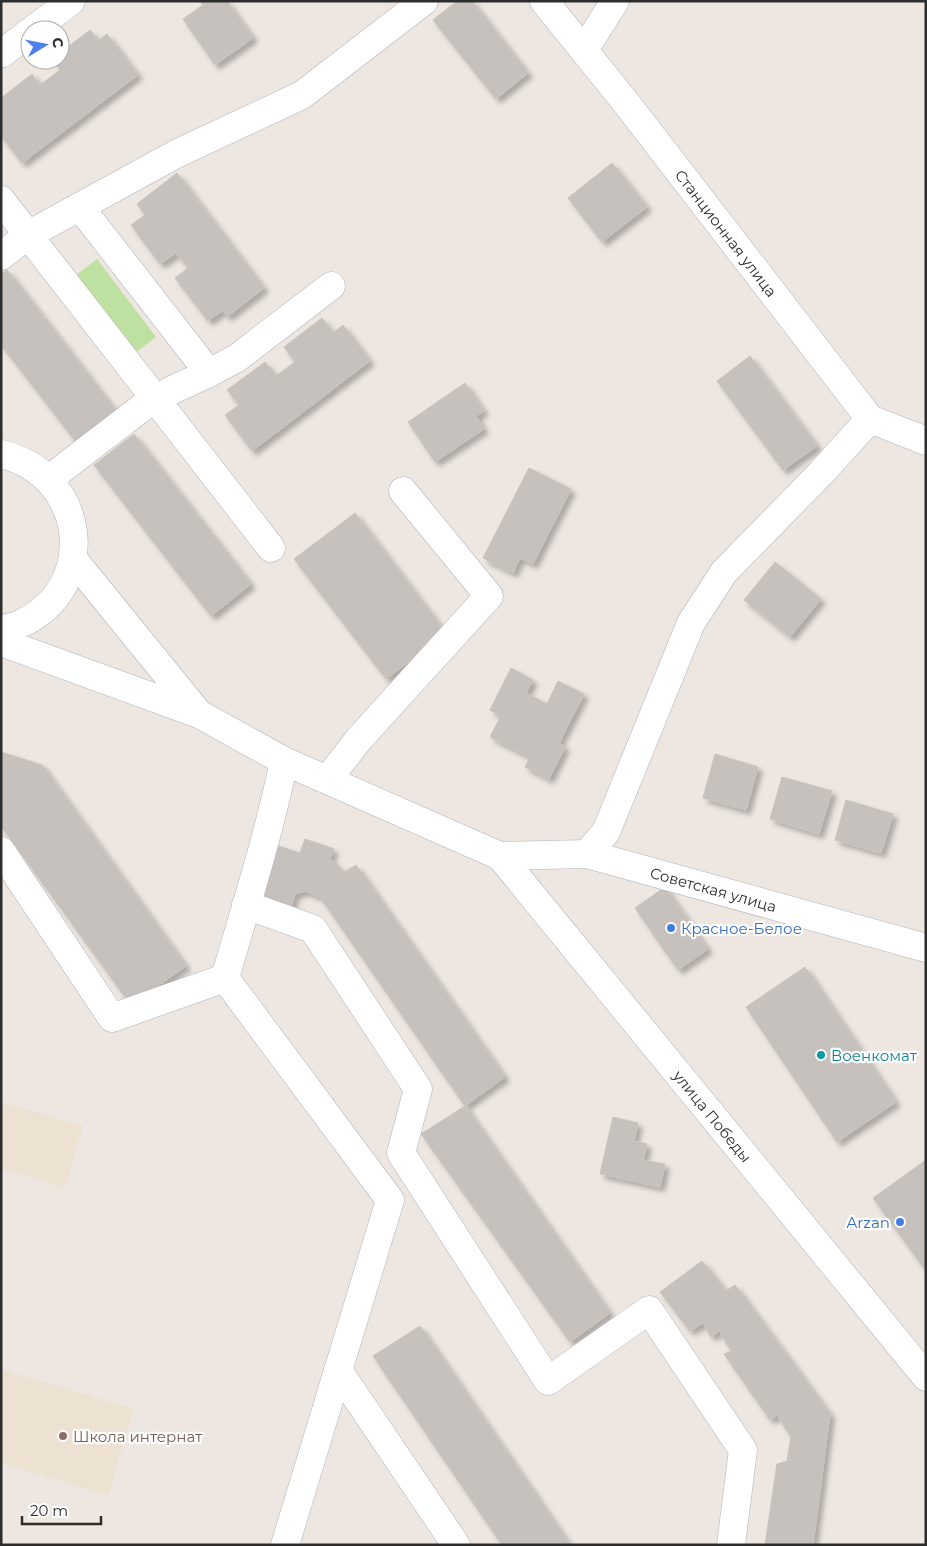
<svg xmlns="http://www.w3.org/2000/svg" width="927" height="1546" viewBox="0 0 927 1546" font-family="Montserrat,sans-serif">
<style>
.education{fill:#ede1d2}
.green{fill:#bee0a1}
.building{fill:#c6c1bc;stroke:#c9c2ba;filter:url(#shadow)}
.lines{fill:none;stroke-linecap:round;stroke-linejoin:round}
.minor-casing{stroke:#b1b4bc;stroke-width:29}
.minor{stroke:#fff;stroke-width:28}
.shop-dot{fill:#3f7fe0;stroke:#fff;stroke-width:2}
.culture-dot{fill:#0f9aa8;stroke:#fff;stroke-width:2}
.education-dot{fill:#8d6e63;stroke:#fff;stroke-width:2}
.labels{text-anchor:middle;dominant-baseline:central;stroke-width:4.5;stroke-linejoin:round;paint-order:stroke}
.street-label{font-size:15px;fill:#2d2d2d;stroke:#fff}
.shop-label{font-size:15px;fill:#366cbe;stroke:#fff;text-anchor:start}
.culture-label{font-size:15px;fill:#0d838f;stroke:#fff;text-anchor:start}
.education-label{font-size:15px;fill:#785e54;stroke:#fff;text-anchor:start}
</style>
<defs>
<filter id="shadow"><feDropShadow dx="4.5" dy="4.5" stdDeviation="2.5" flood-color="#0004"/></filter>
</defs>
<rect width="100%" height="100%" fill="#ede6e1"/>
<g class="education">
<polygon points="1,1102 83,1126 65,1187 1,1168"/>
<polygon points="1,1369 134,1409 108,1495 1,1463"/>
</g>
<polygon class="green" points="97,259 156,337 130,357 71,279"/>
<g class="building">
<polygon points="200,1 227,1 253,38 215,65 183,19 203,5"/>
<polygon points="457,1 472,1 528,73 496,99 433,20"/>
<polygon points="90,30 98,41 107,34 138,75 22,163 1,136 1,98 32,74 40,85 60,70 53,60 60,60 60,53"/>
<polygon points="612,163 647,207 602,242 568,198"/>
<polygon points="177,173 264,288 227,317 223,310 208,321 175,278 188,268 176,253 160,264 131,225 145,215 137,204"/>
<polygon points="7,270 117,412 77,443 1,345 1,274"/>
<polygon points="322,318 333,333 343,325 370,361 252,451 225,415 239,405 227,390 265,362 276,376 295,362 284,347"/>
<polygon points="750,356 817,446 783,470 717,381"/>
<polygon points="465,383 484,411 476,416 484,429 435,462 408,422"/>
<polygon points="134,434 251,584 211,616 94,465"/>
<polygon points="529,468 571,489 533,564 520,558 513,573 483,558"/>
<polygon points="355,513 446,633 386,679 294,559"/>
<polygon points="775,562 821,599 790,637 744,600"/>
<polygon points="511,668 533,680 526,693 547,704 558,681 584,694 559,743 565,747 549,779 525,767 530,757 490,737 501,716 490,710"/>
<polygon points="1,752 42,765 186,966 131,1005 1,826"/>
<polygon points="715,754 758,767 746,810 703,798"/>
<polygon points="782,777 832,791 819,834 770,819"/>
<polygon points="846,800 893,814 881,853 835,840"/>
<polygon points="305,839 334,849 330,858 344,872 356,865 505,1077 465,1106 320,897 305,891 295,894 291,907 249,893 263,841 300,853"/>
<polygon points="665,887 708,949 678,970 635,908"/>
<polygon points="805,967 896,1102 837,1142 746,1007"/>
<polygon points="465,1106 610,1313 570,1342 421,1134"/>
<polygon points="613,1117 638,1123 634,1141 647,1144 643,1160 665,1164 660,1187 600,1174"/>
<polygon points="926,1160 926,1271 873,1198"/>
<polygon points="702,1261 726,1291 735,1285 830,1414 813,1545 765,1545 777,1464 787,1461 791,1437 777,1415 770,1420 724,1354 731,1351 719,1331 711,1337 703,1323 690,1331 660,1292"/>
<polygon points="420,1326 570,1545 502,1545 373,1356"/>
</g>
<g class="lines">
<defs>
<g id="minor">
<path id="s1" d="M544 1 627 104 870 419 926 441"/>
<polyline points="33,30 71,1"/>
<polyline points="584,50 615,1"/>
<polyline points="1,54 30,32"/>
<polyline points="1,200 271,548"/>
<polyline points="1,256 28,235 176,154 302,95 424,1"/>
<polyline points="209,373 237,358 331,286"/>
<path d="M1 454C87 474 101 588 20 624 14 627 7 628 1 629"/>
<polyline points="49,479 148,403 170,391 209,373 80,207"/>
<polyline points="73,559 199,714"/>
<path id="s2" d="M1 642 199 714 284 761 500 856 587 854 926 948"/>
<path d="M284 761C269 834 246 906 225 978L390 1200 285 1545"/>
<polyline points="328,779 359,739 489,596 403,491"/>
<polyline points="1,851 112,1018 225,978"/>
<polyline points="587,854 606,832 691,623 724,572 821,473 870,419"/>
<path id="s3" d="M500 856 926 1377"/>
<polyline points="246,905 313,929 418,1089 401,1153 548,1381 649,1310 743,1450 731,1545"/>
<polyline points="338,1370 456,1545"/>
</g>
</defs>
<use href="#minor" class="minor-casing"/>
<use href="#minor" class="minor"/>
</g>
<g class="shop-dot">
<circle cx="671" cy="928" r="5"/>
<circle cx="900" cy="1222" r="5"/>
</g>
<circle class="culture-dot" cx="821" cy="1055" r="5"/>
<circle class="education-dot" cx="63" cy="1436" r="5"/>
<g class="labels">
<g class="street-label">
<text stroke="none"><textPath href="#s1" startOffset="295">Станционная улица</textPath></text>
<text stroke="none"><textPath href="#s2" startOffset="762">Советская улица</textPath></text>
<text stroke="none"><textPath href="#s3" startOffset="336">улица Победы</textPath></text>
</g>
<g class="shop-label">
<text x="681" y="928">Красное-Белое</text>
<text x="890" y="1222" text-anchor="end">Arzan</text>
</g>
<g class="culture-label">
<text x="831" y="1055">Военкомат</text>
</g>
<g class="education-label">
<text x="73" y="1436">Школа интернат</text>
</g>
</g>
<rect width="927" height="1546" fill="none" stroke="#2d2d2d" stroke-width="5"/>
<g transform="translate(45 45) rotate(80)"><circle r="24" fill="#ffffff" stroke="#ababab"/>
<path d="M0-4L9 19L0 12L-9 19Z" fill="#4d7fee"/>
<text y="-8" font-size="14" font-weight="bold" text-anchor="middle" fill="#2d2d2d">С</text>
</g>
<path d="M22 1516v8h79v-8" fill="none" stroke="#2d2d2d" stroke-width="2.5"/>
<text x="30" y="1516" font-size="15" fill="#2d2d2d" stroke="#ffffff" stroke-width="4" paint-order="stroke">20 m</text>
</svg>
